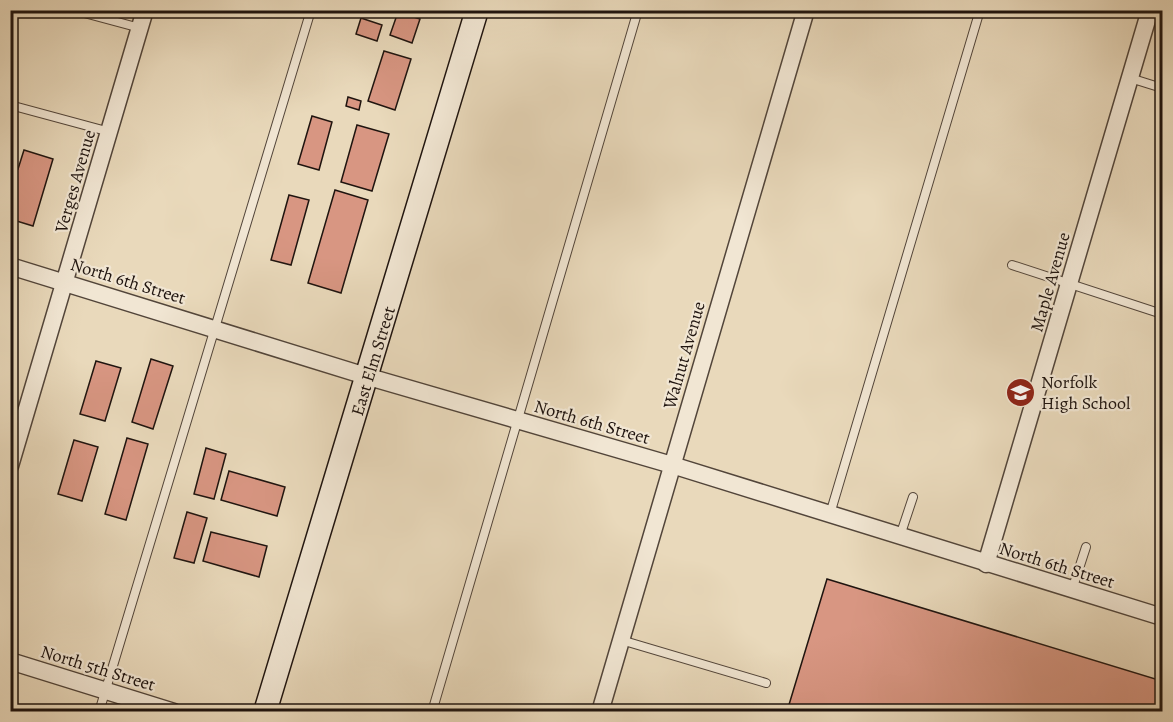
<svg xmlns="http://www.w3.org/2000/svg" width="1173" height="722" viewBox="0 0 1173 722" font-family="Alegreya,serif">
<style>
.building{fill:#d89682;stroke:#1f140f;stroke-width:1.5}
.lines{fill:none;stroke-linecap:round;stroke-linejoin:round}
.lane-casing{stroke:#52453a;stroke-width:10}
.street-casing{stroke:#52453a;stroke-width:19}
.secondary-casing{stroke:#1f140f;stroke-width:25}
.lane{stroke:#f1e6d3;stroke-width:8}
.street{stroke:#f1e6d3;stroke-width:16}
.secondary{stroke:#f1e6d3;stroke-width:22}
.labels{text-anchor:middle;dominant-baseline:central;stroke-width:4.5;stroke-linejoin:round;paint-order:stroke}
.street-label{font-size:18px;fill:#1f140f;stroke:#f1e6d3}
.poi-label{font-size:18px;fill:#1f140f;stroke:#f1e6d3;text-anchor:start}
</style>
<rect width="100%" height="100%" fill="#e9d9bb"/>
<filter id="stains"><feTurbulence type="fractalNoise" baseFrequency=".00333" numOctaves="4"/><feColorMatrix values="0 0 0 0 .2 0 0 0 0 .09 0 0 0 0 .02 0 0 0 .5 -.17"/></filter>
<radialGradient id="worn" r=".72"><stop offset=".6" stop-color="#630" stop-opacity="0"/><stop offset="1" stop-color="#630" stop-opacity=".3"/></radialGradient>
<g class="building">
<polygon points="398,12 420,19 412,43 390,35"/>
<polygon points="361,18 382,25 377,41 356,34"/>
<polygon points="384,51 411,59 395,110 368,101"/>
<polygon points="348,97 361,101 359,110 346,106"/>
<polygon points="312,116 332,122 319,170 298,164"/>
<polygon points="357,125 389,134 372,191 341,182"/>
<polygon points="24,150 53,159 33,226 10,219 10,167 18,169"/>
<polygon points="335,190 368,200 341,293 308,283"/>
<polygon points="289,195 309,200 291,265 271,260"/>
<polygon points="151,359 173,366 153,429 132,422"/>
<polygon points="96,361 121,368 105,421 80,414"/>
<polygon points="127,438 148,444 126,520 105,514"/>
<polygon points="74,440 98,447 82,501 58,494"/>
<polygon points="206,448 226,454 214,499 194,494"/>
<polygon points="229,471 285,487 277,516 221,500"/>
<polygon points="187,512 207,518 194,563 174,558"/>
<polygon points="211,532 267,546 259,577 203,561"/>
<polygon points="827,579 1162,681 1162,712 794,712 788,708"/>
</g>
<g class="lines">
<defs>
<g id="lane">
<polyline points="73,10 140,28"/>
<polyline points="1130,78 1162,88"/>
<polyline points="10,105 110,132"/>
<polyline points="1012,265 1162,314"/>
<polyline points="830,514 980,10"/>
<polyline points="900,536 913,497"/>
<polyline points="1072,590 1086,547"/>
<polyline points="621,640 766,683"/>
<polyline points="99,712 311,10"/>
<polyline points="432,712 638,10"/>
</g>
<g id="street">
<polyline points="10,266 369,377 672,465 1162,617"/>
<polyline points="10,466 145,10"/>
<polyline points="986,564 1150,10"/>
<polyline points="10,661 174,712"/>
<polyline points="600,712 806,10"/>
</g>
<polyline id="secondary" points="265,712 477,10"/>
</defs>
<use href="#lane" class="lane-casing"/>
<use href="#street" class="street-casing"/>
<use href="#secondary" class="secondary-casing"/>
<use href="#lane" class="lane"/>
<use href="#street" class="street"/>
<use href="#secondary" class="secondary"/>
</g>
<defs>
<symbol id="school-disc" viewBox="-11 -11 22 22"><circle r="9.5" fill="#8f2418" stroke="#f1e6d3"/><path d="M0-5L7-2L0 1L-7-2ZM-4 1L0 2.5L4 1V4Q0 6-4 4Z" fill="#fff"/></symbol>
</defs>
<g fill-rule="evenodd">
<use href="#school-disc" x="1004" y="376" width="33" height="33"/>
</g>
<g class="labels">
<g class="street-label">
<text transform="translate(75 181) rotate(-74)">Verges Avenue</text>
<text transform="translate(128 281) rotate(17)">North 6th Street</text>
<text transform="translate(1050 282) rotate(-74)">Maple Avenue</text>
<text transform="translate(684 355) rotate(-74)">Walnut Avenue</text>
<text transform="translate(373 361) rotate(-73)">East Elm Street</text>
<text transform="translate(592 422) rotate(16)">North 6th Street</text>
<text transform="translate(1057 565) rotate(17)">North 6th Street</text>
<text transform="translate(98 668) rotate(17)">North 5th Street</text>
</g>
<g class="poi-label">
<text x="1041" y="382">Norfolk<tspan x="1041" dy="21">High School</tspan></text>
</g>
</g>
<rect width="1173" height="722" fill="none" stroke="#e9d9bb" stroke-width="36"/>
<rect x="12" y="12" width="1149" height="698" fill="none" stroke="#1f140f" stroke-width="3"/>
<rect x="18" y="18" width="1137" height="686" fill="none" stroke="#1f140f" stroke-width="1.5"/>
<rect width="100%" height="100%" filter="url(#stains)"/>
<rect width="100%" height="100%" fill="url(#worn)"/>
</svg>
